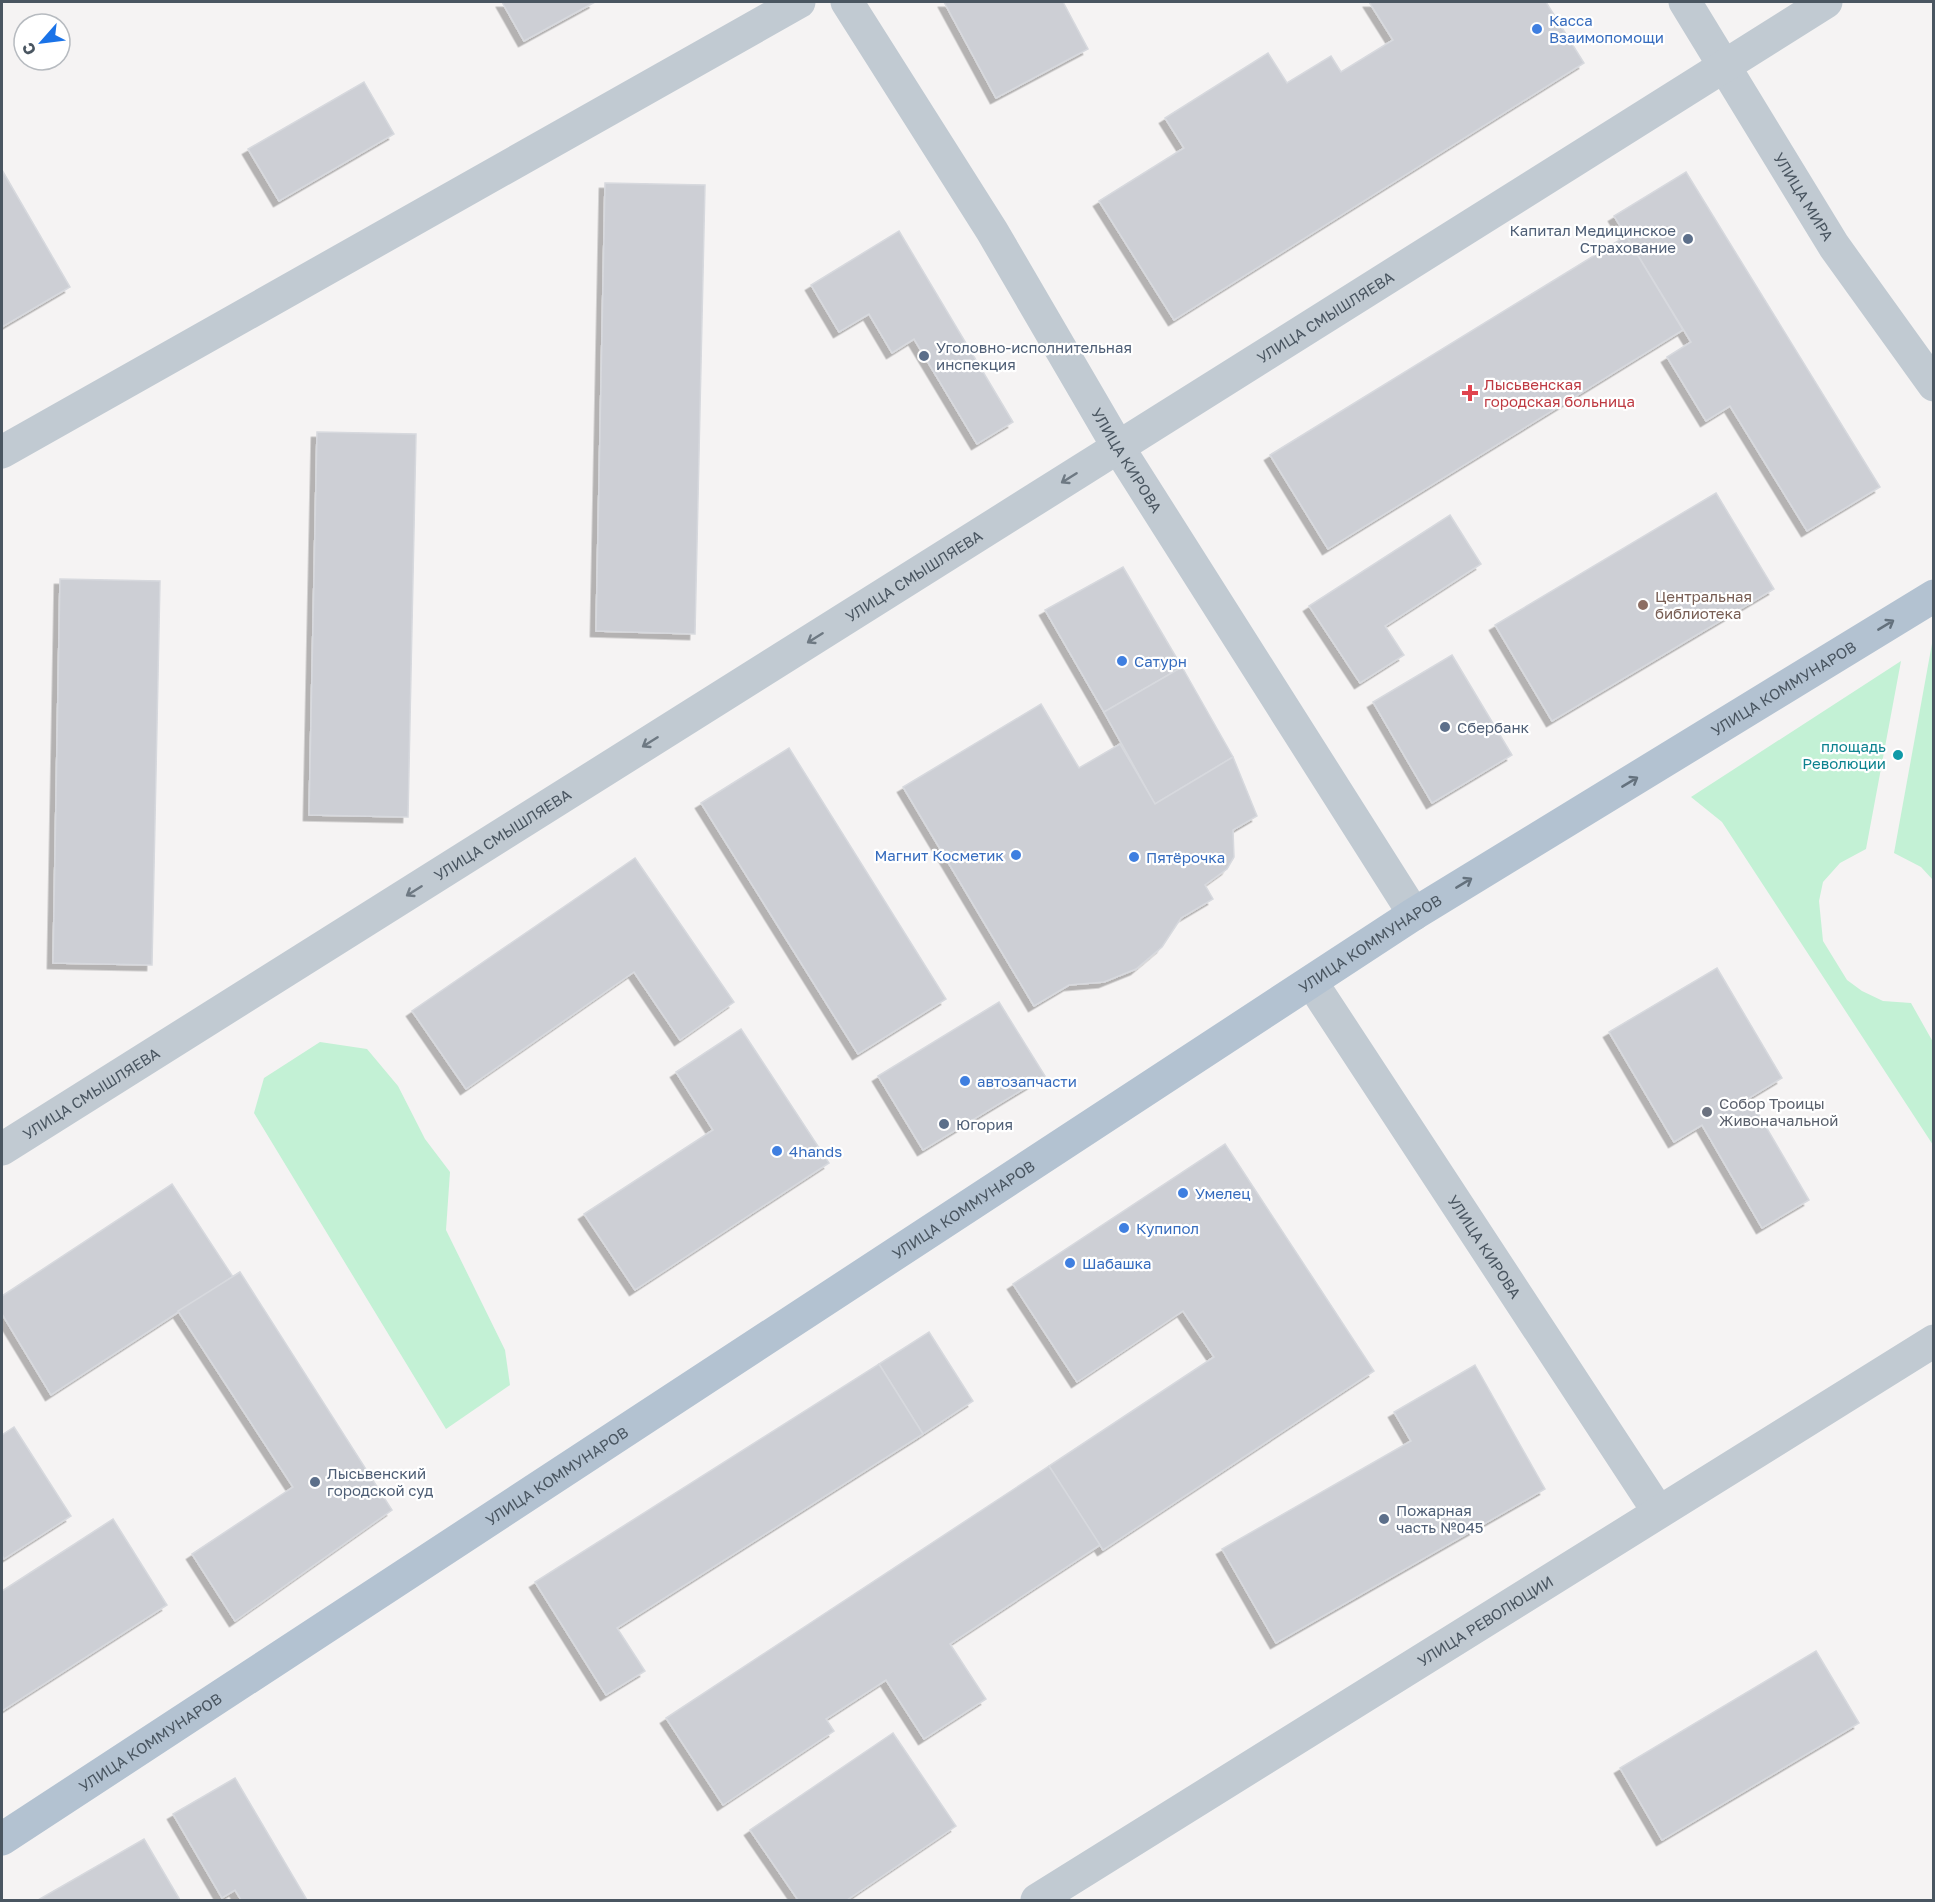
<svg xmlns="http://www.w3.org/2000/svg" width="1935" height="1902" viewBox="0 0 1935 1902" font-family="'Golos Text',sans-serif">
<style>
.green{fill:#c3f1d5}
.building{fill:#cdcfd5;stroke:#d7d9de;stroke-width:1.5;filter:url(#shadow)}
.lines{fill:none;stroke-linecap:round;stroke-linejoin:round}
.minor{stroke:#c1cad2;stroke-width:33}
.major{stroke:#b3c2d1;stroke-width:33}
.oneway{stroke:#6e7983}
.oneway2{stroke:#64717d}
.shop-dot{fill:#3f7fe0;stroke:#fff;stroke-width:2}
.service-dot{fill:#5c6f8a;stroke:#fff;stroke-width:2}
.health-dot{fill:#e0444e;stroke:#fff;stroke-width:2}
.education-dot{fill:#8d6e63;stroke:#fff;stroke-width:2}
.culture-dot{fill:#0f9aa8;stroke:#fff;stroke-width:2}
.worship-dot{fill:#6b7280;stroke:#fff;stroke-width:2}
.labels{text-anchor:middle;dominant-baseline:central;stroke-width:4.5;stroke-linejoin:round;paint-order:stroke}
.shop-label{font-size:15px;fill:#366cbe;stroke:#fff;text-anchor:start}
.street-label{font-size:15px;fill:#4a5661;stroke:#fff}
.service-label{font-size:15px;fill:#4e5e75;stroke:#fff;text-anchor:start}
.health-label{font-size:15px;fill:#be3a42;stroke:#fff;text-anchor:start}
.education-label{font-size:15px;fill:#785e54;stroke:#fff;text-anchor:start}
.culture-label{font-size:15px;fill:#0d838f;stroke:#fff;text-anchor:end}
.worship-label{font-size:15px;fill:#5b616d;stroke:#fff;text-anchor:start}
</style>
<defs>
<filter id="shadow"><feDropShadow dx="-5.5" dy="5.5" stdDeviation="0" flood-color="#0004"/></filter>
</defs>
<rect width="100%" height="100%" fill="#f5f3f3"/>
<g class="green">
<polygon points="1933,638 1934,879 1933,880 1921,867 1894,853"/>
<polygon points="1901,661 1866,849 1840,863 1823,882 1819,901 1823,941 1847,980 1862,991 1883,1001 1911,1003 1933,1042 1933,1145 1722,822 1691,797"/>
<polygon points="320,1042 367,1049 398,1086 425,1139 450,1172 446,1230 505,1350 510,1385 446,1429 254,1113 264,1078"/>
</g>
<g class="building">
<polygon points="502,2 595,2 524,41"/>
<polygon points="944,2 1063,2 1088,49 996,98"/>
<polygon points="1369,2 1546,2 1584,63 1174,320 1099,201 1184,148 1165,118 1268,53 1287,83 1331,56 1341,72 1393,40"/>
<polygon points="364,82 394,134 279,201 248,149"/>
<polygon points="2,170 70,287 2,327"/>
<polygon points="1686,172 1880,487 1807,531 1730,406 1706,421 1667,357 1691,342 1614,216"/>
<polygon points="605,183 705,185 695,634 596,631"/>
<polygon points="899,231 1013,422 977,444 914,339 892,353 869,314 839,332 811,285"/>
<polygon points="1626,236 1683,330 1328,549 1270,455"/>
<polygon points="317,432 416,434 408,817 309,815"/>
<polygon points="1716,493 1774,589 1552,721 1495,625"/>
<polygon points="1450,515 1481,564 1385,626 1404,655 1360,683 1309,606"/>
<polygon points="1123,567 1182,667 1104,712 1045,610"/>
<polygon points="60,579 160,581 152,965 53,963"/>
<polygon points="1452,655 1512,755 1432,803 1373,702"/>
<polygon points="1182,667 1233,757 1155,804 1104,712"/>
<polygon points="1041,704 1079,768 1120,744 1155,804 1233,757 1257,816 1233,830 1234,857 1227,869 1205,885 1213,899 1181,918 1162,947 1136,969 1104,982 1069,985 1034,1006 903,787"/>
<polygon points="789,748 946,999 858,1054 701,803"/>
<polygon points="635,858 734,1002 680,1040 634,972 466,1089 412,1011"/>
<polygon points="1717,968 1782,1078 1749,1098 1809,1200 1762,1228 1702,1125 1674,1142 1609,1032"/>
<polygon points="999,1002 1045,1076 923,1150 878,1076"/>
<polygon points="741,1029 829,1163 635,1290 584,1214 713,1130 676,1072"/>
<polygon points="1225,1144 1374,1371 1103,1550 1049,1466 1214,1357 1183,1311 1077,1382 1013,1284"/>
<polygon points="172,1184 233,1277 240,1272 51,1395 2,1314 2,1296"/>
<polygon points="240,1272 392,1510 235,1621 192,1554 293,1487 178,1311"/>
<polygon points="929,1332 973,1401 923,1434 879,1364"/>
<polygon points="879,1364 923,1434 617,1628 645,1671 606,1695 535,1582"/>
<polygon points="1475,1365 1545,1489 1276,1643 1222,1549 1411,1441 1394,1412"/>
<polygon points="14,1427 71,1516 4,1559 2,1555 2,1435"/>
<polygon points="1049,1466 1100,1545 950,1644 986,1699 924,1739 886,1680 826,1719 834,1731 723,1805 666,1718"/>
<polygon points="113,1519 167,1605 2,1711 2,1591"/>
<polygon points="1816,1651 1859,1723 1662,1840 1620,1768"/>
<polygon points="893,1733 956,1826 847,1900 798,1900 750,1830"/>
<polygon points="235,1778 307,1900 241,1900 235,1890 222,1898 173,1814"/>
<polygon points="144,1839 180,1900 38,1900"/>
</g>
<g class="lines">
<g class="minor">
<path id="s1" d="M847 2 992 231 1118 447 1414 914"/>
<path id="s2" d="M1685 2 1834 246 1934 385"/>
<polyline points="2,452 799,2"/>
<path id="s3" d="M1312 983 1658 1511"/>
<path id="s4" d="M2 1149 1826 2"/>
<path id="s5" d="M1037 1900 1934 1341"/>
</g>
<path class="major" id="s6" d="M2 1839 1414 914 1934 596"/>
</g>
<defs><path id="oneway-shaft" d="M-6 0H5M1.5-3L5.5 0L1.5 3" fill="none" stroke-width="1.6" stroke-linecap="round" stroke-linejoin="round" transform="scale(1.5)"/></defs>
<g class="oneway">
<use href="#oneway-shaft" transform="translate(1069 478) rotate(148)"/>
<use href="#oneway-shaft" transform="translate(815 638) rotate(148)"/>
<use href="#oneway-shaft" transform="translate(650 742) rotate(148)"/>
<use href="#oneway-shaft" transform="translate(414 891) rotate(148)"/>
</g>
<g class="oneway2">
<use href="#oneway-shaft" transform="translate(1886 625) rotate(-31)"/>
<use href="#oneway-shaft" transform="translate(1630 782) rotate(-31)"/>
<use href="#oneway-shaft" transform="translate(1464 883) rotate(-31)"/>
</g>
<g class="shop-dot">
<circle cx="1537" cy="29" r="6"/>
<circle cx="1122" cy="661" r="6"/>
<circle cx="1016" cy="855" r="6"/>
<circle cx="1134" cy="857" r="6"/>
<circle cx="965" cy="1081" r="6"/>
<circle cx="777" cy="1151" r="6"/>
<circle cx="1183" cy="1193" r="6"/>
<circle cx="1124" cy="1228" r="6"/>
<circle cx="1070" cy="1263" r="6"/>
</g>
<g class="service-dot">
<circle cx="1688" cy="239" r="6"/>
<circle cx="924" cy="356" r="6"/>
<circle cx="1445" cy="727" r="6"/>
<circle cx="944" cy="1124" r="6"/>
<circle cx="315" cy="1482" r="6"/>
<circle cx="1384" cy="1519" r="6"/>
</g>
<path class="health-dot" d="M1467 384h6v6h6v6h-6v6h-6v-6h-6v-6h6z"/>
<circle class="education-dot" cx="1643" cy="605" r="6"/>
<circle class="culture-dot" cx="1898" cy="755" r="6"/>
<circle class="worship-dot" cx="1707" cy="1112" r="6"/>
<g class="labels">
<g class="shop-label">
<text x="1549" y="20">Касса<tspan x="1549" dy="17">Взаимопомощи</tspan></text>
<text x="1134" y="661">Сатурн</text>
<text x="1004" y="855" text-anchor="end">Магнит Косметик</text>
<text x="1146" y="857">Пятёрочка</text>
<text x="977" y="1081">автозапчасти</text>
<text x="789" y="1151">4hands</text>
<text x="1195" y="1193">Умелец</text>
<text x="1136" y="1228">Купипол</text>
<text x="1082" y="1263">Шабашка</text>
</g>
<g class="street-label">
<text stroke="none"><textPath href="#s2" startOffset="228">УЛИЦА МИРА</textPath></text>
<text stroke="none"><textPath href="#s4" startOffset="1563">УЛИЦА СМЫШЛЯЕВА</textPath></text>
<text stroke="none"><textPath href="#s1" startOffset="537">УЛИЦА КИРОВА</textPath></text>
<text stroke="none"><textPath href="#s4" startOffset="1077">УЛИЦА СМЫШЛЯЕВА</textPath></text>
<text stroke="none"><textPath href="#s6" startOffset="2121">УЛИЦА КОММУНАРОВ</textPath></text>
<text stroke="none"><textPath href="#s4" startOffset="591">УЛИЦА СМЫШЛЯЕВА</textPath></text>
<text stroke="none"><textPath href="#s6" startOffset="1635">УЛИЦА КОММУНАРОВ</textPath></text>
<text stroke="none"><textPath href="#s4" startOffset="105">УЛИЦА СМЫШЛЯЕВА</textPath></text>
<text stroke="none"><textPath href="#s6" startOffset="1149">УЛИЦА КОММУНАРОВ</textPath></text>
<text stroke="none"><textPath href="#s3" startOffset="315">УЛИЦА КИРОВА</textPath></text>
<text stroke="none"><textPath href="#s6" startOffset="663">УЛИЦА КОММУНАРОВ</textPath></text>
<text stroke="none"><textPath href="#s5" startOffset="528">УЛИЦА РЕВОЛЮЦИИ</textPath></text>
<text stroke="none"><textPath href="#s6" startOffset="177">УЛИЦА КОММУНАРОВ</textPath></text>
</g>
<g class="service-label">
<text x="1676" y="230" text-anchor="end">Капитал Медицинское<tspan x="1676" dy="17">Страхование</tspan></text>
<text x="936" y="347">Уголовно-исполнительная<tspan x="936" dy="17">инспекция</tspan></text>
<text x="1457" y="727">Сбербанк</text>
<text x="956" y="1124">Югория</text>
<text x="327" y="1473">Лысьвенский<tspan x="327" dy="17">городской суд</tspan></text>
<text x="1396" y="1510">Пожарная<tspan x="1396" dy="17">часть №045</tspan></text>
</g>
<g class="health-label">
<text x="1484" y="384">Лысьвенская<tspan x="1484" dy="17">городская больница</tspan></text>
</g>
<g class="education-label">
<text x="1655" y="596">Центральная<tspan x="1655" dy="17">библиотека</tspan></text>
</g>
<g class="culture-label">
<text x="1886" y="746">площадь<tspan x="1886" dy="17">Революции</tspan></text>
</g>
<g class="worship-label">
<text x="1719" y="1103">Собор Троицы<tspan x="1719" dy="17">Живоначальной</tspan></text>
</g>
</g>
<rect width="1935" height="1902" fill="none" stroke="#4a5661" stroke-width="6"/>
<g transform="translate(42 42) rotate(242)"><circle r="28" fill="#ffffff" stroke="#b7bbc0" stroke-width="1.5"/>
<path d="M0-4.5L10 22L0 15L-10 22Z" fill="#1a73e8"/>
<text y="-9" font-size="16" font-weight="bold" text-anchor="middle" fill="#4a5661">С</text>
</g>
</svg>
